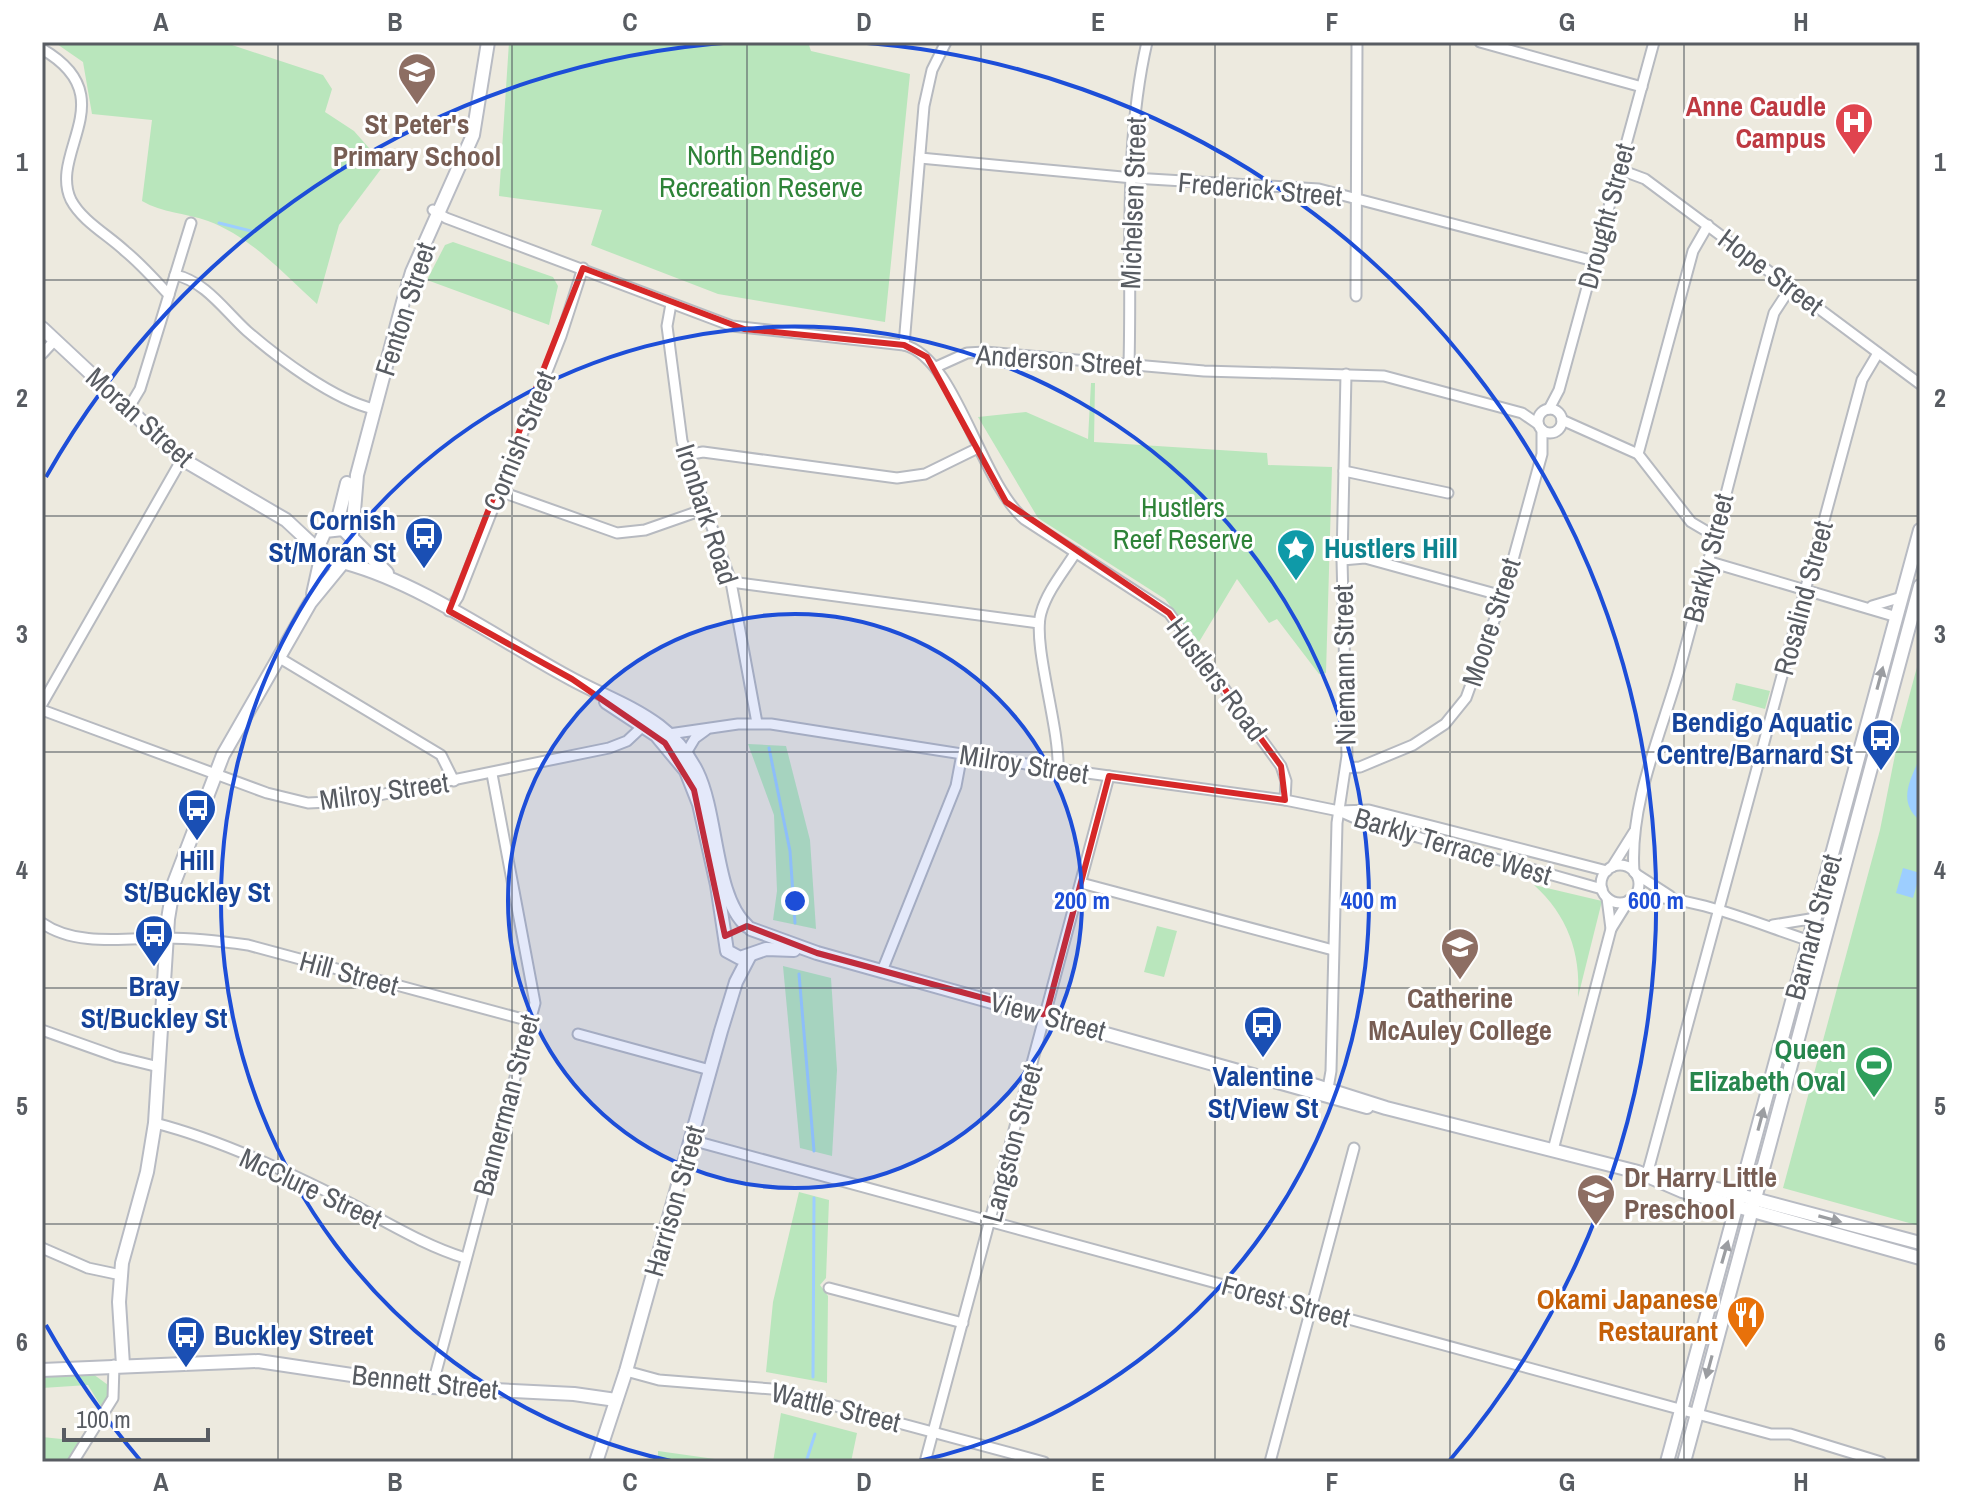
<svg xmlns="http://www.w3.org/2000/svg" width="1962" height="1504" viewBox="0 0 1962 1504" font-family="'Archivo Narrow',sans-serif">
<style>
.green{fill:#b9e6bc}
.water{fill:#9dceff}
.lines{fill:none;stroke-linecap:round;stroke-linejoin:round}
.stream{stroke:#9dceff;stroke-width:3}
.street-casing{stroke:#b7bac0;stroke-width:13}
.secondary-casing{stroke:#b8bbc3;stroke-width:16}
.street{stroke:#fff;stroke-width:9}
.secondary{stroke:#fff;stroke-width:12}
.oneway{fill:#9b9da1}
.marked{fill:none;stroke:#d62828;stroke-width:6;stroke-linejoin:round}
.grid{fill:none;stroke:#585c62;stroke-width:2;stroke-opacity:0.55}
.ring{fill:none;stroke:#1d4ed8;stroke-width:4}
.labels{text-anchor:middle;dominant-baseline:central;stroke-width:6;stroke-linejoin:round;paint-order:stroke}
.health-label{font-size:28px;font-weight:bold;fill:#be3a42;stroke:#fff;text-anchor:end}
.education-label{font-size:28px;font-weight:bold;fill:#785e54;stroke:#fff}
.park-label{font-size:28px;fill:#2e8338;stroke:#fff}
.street-label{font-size:28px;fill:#585c62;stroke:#fff}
.transit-label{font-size:28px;font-weight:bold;fill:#164399;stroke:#fff}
.culture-label{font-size:28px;font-weight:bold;fill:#0d838f;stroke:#fff;text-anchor:start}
.leisure-label{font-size:28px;font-weight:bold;fill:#27864d;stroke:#fff;text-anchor:end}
.food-label{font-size:28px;font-weight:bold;fill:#c56008;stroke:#fff;text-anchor:end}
.centre{fill:#1d4ed8;stroke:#fff;stroke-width:4}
.ring-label{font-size:24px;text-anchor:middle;font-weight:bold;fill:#1d4ed8;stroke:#fff;stroke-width:6;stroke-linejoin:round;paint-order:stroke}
.neatline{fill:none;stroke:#585c62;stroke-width:3}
.grid-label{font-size:26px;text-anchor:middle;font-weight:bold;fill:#585c62}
</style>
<rect width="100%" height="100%" fill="#edeadf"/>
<g class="green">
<path d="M54 42H223L323 75 332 89 325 112 354 131 384 165 339 225 317 304C283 273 251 237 208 221 186 213 162 213 142 201L152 120 92 114 83 62Z"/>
<polygon points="509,42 784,42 809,45 811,51 910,74 885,322 718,294 591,245 602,210 499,196"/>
<polygon points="453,242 553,277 558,286 549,325 427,280 445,245"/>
<polygon points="1091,383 1095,383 1094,442 1267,453 1268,465 1332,467 1326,673 1319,674 1277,619 1269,623 1237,579 1199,642 1165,599 1038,518 978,417 1026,412 1088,439"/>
<polygon points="1920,656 1920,1226 1783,1188 1880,830 1900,730"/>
<polygon points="1736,683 1770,691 1765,709 1732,700"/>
<polygon points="748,744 786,746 810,840 816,929 773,920 777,891 774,815"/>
<path d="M1534 885 1602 901 1578 997C1581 952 1567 915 1534 885Z"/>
<polygon points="1157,926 1177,931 1164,977 1144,972"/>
<polygon points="783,966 831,978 837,1070 832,1156 800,1148"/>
<polygon points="799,1192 829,1200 826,1278 820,1285 828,1296 827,1383 766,1372 773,1302"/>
<polygon points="93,1374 108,1385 108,1397 102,1408 88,1385 42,1388 42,1377"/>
<polygon points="781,1413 857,1433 851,1462 773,1462"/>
<polygon points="42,1437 81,1441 67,1462 42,1462"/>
<polygon points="658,1451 736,1462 658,1462"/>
</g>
<g class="water">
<path d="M1920 757V821C1897 801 1910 781 1920 757Z"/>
<polygon points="1903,868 1920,873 1913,898 1896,893"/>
</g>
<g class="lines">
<g class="stream">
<polyline points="219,223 251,231"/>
<polyline points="769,748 790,851 795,923"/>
<polyline points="799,974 814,1151"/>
<polyline points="813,1377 814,1198"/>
<polyline points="806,1462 815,1434"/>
</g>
<defs>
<g id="street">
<polyline points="1480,42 1642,87"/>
<path d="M42 49C125 97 48 152 71 200 82 221 108 235 125 251 141 264 155 280 169 295"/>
<polyline points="920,158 1133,178 1319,189 1594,261"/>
<polyline points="1618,169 1645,179 1920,384"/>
<path d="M433 210 446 218 732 326 904 345C956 358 979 479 1024 519L1169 613 1281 766 1286 781 1285 800"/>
<path d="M175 275C205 281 225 311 247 331 278 358 334 400 374 409"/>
<polyline points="1356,296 1357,42"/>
<polyline points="671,304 667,326 682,441 731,582 757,723"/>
<polyline points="904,345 924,106 932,70 946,42"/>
<polyline points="42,354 55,340"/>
<path d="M1129 364C1132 258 1123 146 1147 42"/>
<polyline points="936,367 967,353 985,352 1204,371 1384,376 1522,413 1538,424"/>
<circle cx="1550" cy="421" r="12"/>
<polyline points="128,409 140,389 191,223"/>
<polyline points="1549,409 1559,390 1654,42"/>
<polyline points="1562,420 1638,454 1691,522 1713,535"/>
<polyline points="1638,454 1693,251 1708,225"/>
<polyline points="686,455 703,452 897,478 925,474 978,448"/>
<polyline points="1344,471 1448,493"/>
<polyline points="499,491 617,533 645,530 705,509"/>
<polyline points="1342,560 1365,558 1503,596"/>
<polyline points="1707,561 1897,617"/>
<polyline points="731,582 1039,623"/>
<polyline points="1872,606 1902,597"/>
<polyline points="449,611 458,597 561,336 583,268"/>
<polyline points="278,657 441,755 454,781"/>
<polyline points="42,704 182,459"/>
<polyline points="42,710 267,793 308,803 350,801 609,748 627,741 643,726"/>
<polyline points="669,734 738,724 771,724 1058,769 1285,800 1339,811 1364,822 1602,889"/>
<polyline points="686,753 695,738 706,730"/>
<polyline points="1346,768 1360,767 1413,745 1445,724 1466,698 1503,596 1542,454 1542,430"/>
<path d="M1058 769C1060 728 1032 644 1041 613 1047 591 1064 571 1076 552"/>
<polyline points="1339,811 1369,810 1607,871"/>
<circle cx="1620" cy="884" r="19"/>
<polyline points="1612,867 1634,832"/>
<path d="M1634 872C1629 800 1664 728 1682 660 1714 544 1742 428 1774 313L1791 287"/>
<polyline points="1636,874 1670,896"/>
<polyline points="1081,883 1333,950"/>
<path d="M1634 896C1696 896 1752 922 1810 941"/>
<path d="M42 923C76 947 126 938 166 938 193 938 220 941 248 945L530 1021"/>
<polyline points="1773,925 1816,918"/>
<polyline points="1611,929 1629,900"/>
<polyline points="882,971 956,786 962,754"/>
<polyline points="42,1030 118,1057 159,1067"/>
<polyline points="578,1034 710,1070"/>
<polyline points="1327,1094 1331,1071 1337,823 1347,756 1342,560 1346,374"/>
<path d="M155 1123C221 1140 288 1172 348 1202 387 1222 423 1245 465 1258"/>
<polyline points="691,1140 1771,1434 1790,1434 1881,1462"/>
<polyline points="1553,1150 1611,929 1607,898"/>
<polyline points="1648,1171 1862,380 1878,353"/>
<polyline points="42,1248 88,1268 121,1275"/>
<polyline points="829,1288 963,1323"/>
<polyline points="626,1371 659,1380 772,1389 1044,1462"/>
<polyline points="432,1387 535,1003 492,774"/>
<polyline points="73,1462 113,1398 114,1365"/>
<polyline points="925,1462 1109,776"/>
<polyline points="1270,1462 1354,1148"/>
</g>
<g id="secondary">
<polyline points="42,328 182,459 286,520 317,549"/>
<polyline points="331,528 339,515 347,483"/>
<polyline points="352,535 357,475 403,302 412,272 473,135 488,42"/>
<polyline points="354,541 354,553 342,564 326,562 317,549 325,531 343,529 387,573"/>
<path d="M346 563C422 584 498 639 568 677 598 694 631 705 659 726 675 738 688 754 697 772 718 815 714 897 747 926"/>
<polyline points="313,594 321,558"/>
<polyline points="606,702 656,735 686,771 699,804 717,885 727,951 740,958 766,949 794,950"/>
<polyline points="751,929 817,953 1367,1107"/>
<polyline points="1279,1080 1304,1082 1386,1108 1638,1172 1682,1191 1920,1258"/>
<polyline points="1649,1171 1920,1243"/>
<polyline points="123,1365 119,1302 122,1263 147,1172 155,1123 168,919 174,883 223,755 310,603 342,564"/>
<polyline points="42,1370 258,1361 432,1387 574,1394 616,1400"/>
<polyline points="596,1462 626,1371 721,1031 736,982 750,955"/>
<polyline points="1667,1462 1920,530"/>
<polyline points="1684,1462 1920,586"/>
</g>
</defs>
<use href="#street" class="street-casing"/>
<use href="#secondary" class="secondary-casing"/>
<use href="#street" class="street"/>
<use href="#secondary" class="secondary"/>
</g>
<defs><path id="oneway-solid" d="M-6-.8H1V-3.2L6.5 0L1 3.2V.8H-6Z" transform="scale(2)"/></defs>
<g class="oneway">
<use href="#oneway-solid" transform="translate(1880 678) rotate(-75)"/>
<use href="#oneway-solid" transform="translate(1761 1119) rotate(-75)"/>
<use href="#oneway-solid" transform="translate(1830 1219) rotate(15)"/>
<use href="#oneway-solid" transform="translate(1725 1252) rotate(-74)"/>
<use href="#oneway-solid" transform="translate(1709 1367) rotate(105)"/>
</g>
<path class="marked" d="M583 268 744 329 904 345 927 357 1006 502 1169 613 1281 766 1285 800 1109 776 1046 1015 817 953 747 926 725 936 694 790 665 743 572 679 449 611Z"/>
<path class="grid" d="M278 42V1462M512 42V1462M747 42V1462M981 42V1462M1215 42V1462M1450 42V1462M1684 42V1462M42 280H1920M42 516H1920M42 752H1920M42 988H1920M42 1224H1920"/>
<circle cx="795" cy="901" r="287" fill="#1d4ed8" fill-opacity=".12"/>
<g class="ring">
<circle cx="795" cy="901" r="287"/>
<path d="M671 1461A574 574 0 1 1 919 1461"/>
<path d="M140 1460A861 861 0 0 1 46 1325M46 477A861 861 0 0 1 735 42M855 42A861 861 0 0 1 1450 1460"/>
</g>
<defs>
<symbol id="school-pin" viewBox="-11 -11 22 30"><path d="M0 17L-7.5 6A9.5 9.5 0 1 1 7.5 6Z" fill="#8d6e63" stroke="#fff"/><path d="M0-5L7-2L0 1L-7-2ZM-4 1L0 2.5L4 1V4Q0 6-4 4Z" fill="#fff"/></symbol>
<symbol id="hospital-pin" viewBox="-11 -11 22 30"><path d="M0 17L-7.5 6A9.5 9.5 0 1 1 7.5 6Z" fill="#e0444e" stroke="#fff"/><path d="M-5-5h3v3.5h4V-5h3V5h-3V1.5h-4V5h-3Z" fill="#fff"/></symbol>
<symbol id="bus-pin" viewBox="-11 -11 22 30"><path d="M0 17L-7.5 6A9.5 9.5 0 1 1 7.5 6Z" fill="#1a4fb4" stroke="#fff"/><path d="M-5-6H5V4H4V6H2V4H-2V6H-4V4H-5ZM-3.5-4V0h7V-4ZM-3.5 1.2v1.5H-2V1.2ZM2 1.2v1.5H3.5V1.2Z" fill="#fff"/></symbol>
<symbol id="sight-pin" viewBox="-11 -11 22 30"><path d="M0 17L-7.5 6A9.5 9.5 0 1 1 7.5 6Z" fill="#0f9aa8" stroke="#fff"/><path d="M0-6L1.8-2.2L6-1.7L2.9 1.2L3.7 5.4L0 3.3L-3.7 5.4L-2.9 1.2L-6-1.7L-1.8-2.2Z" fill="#fff"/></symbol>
<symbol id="stadium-pin" viewBox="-11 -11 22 30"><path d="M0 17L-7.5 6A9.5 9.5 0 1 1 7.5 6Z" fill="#2e9e5b" stroke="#fff"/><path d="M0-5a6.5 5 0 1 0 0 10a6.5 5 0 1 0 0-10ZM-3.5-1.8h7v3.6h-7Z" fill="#fff"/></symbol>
<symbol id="restaurant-pin" viewBox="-11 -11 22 30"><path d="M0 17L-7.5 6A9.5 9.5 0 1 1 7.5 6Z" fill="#e8710a" stroke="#fff"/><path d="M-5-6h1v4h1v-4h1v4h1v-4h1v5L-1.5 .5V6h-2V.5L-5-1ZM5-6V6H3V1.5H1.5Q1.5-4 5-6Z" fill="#fff"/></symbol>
</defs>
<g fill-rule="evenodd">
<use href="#school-pin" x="395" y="50" width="44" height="60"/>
<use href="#hospital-pin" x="1832" y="100" width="44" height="60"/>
<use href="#bus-pin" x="402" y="514" width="44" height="60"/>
<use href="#sight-pin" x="1274" y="526" width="44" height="60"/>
<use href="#bus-pin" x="1859" y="716" width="44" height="60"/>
<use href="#bus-pin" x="175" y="786" width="44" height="60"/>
<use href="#bus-pin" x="132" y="912" width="44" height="60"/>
<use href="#school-pin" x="1438" y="925" width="44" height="60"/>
<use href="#bus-pin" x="1241" y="1003" width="44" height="60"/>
<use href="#stadium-pin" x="1852" y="1043" width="44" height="60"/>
<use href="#school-pin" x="1574" y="1171" width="44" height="60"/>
<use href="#restaurant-pin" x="1724" y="1293" width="44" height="60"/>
<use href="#bus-pin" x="164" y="1313" width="44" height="60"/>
</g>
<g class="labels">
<g class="health-label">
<text x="1826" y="106">Anne Caudle<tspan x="1826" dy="32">Campus</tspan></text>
</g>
<g class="education-label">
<text x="417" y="124">St Peter's<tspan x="417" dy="32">Primary School</tspan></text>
<text x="1460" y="998">Catherine<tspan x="1460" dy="32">McAuley College</tspan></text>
<text x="1624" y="1177" text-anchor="start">Dr Harry Little<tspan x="1624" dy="32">Preschool</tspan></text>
</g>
<g class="park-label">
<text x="761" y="155">North Bendigo<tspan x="761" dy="32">Recreation Reserve</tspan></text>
<text x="1183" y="507">Hustlers<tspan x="1183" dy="32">Reef Reserve</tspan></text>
</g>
<g class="street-label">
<text transform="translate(1260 189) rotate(5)">Frederick Street</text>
<text transform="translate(1133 203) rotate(-88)">Michelsen Street</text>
<text transform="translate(1606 216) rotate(-75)">Drought Street</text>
<text transform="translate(1771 272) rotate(37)">Hope Street</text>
<text transform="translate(405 309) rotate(-72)">Fenton Street</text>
<text transform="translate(1059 360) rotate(4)">Anderson Street</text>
<text transform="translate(140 417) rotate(42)">Moran Street</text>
<text transform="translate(519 441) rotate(-68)">Cornish Street</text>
<text transform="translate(707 514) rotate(72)">Ironbark Road</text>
<text transform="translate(1708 558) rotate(-76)">Barkly Street</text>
<text transform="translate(1803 598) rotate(-75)">Rosalind Street</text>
<text transform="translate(1491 622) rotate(-72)">Moore Street</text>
<text transform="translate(1344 665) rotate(-91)">Niemann Street</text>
<text transform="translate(1217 679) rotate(53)">Hustlers Road</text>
<text transform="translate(1024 764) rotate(9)">Milroy Street</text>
<text transform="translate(384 791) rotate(-8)">Milroy Street</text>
<text transform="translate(1453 846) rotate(17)">Barkly Terrace West</text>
<text transform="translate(1813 927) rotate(-75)">Barnard Street</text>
<text transform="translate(349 973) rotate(15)">Hill Street</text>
<text transform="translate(1048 1016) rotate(15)">View Street</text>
<text transform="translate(506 1105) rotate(-75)">Bannerman Street</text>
<text transform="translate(1012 1143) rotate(-75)">Langston Street</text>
<text transform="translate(311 1188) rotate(25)">McClure Street</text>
<text transform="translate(674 1201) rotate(-74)">Harrison Street</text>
<text transform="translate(1286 1301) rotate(15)">Forest Street</text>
<text transform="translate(425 1382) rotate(6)">Bennett Street</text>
<text transform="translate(836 1407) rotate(14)">Wattle Street</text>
</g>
<g class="transit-label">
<text x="396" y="520" text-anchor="end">Cornish<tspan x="396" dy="32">St/Moran St</tspan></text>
<text x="1853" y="722" text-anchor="end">Bendigo Aquatic<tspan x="1853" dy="32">Centre/Barnard St</tspan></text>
<text x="197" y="860">Hill<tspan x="197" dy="32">St/Buckley St</tspan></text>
<text x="154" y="986">Bray<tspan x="154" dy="32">St/Buckley St</tspan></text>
<text x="1263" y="1076">Valentine<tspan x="1263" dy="32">St/View St</tspan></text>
<text x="214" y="1335" text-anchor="start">Buckley Street</text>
</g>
<g class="culture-label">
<text x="1324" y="548">Hustlers Hill</text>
</g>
<g class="leisure-label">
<text x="1846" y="1049">Queen<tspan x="1846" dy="32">Elizabeth Oval</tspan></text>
</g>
<g class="food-label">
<text x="1718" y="1299">Okami Japanese<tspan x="1718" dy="32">Restaurant</tspan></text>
</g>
</g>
<circle cx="795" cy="901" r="12" class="centre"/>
<g class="ring-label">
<text x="1082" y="909">200 m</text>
<text x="1369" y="909">400 m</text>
<text x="1656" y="909">600 m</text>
</g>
<rect width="1962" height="1504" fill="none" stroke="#ffffff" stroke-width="88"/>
<path d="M64 1428v12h144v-12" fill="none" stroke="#585c62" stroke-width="4"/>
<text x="76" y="1428" font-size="24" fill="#585c62" stroke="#ffffff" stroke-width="6" paint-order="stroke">100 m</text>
<rect x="44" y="44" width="1874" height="1416" class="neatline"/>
<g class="grid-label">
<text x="161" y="31">A</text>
<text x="395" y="31">B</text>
<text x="630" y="31">C</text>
<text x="864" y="31">D</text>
<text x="1098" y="31">E</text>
<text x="1332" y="31">F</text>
<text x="1567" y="31">G</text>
<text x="1801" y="31">H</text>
<text x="22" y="171">1</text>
<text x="1940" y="171">1</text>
<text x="22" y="407">2</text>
<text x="1940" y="407">2</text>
<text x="22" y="643">3</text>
<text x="1940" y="643">3</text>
<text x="22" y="879">4</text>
<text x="1940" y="879">4</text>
<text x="22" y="1115">5</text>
<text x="1940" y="1115">5</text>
<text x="22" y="1351">6</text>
<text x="1940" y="1351">6</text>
<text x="161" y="1491">A</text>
<text x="395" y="1491">B</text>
<text x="630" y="1491">C</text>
<text x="864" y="1491">D</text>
<text x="1098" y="1491">E</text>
<text x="1332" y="1491">F</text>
<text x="1567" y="1491">G</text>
<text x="1801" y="1491">H</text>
</g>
</svg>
